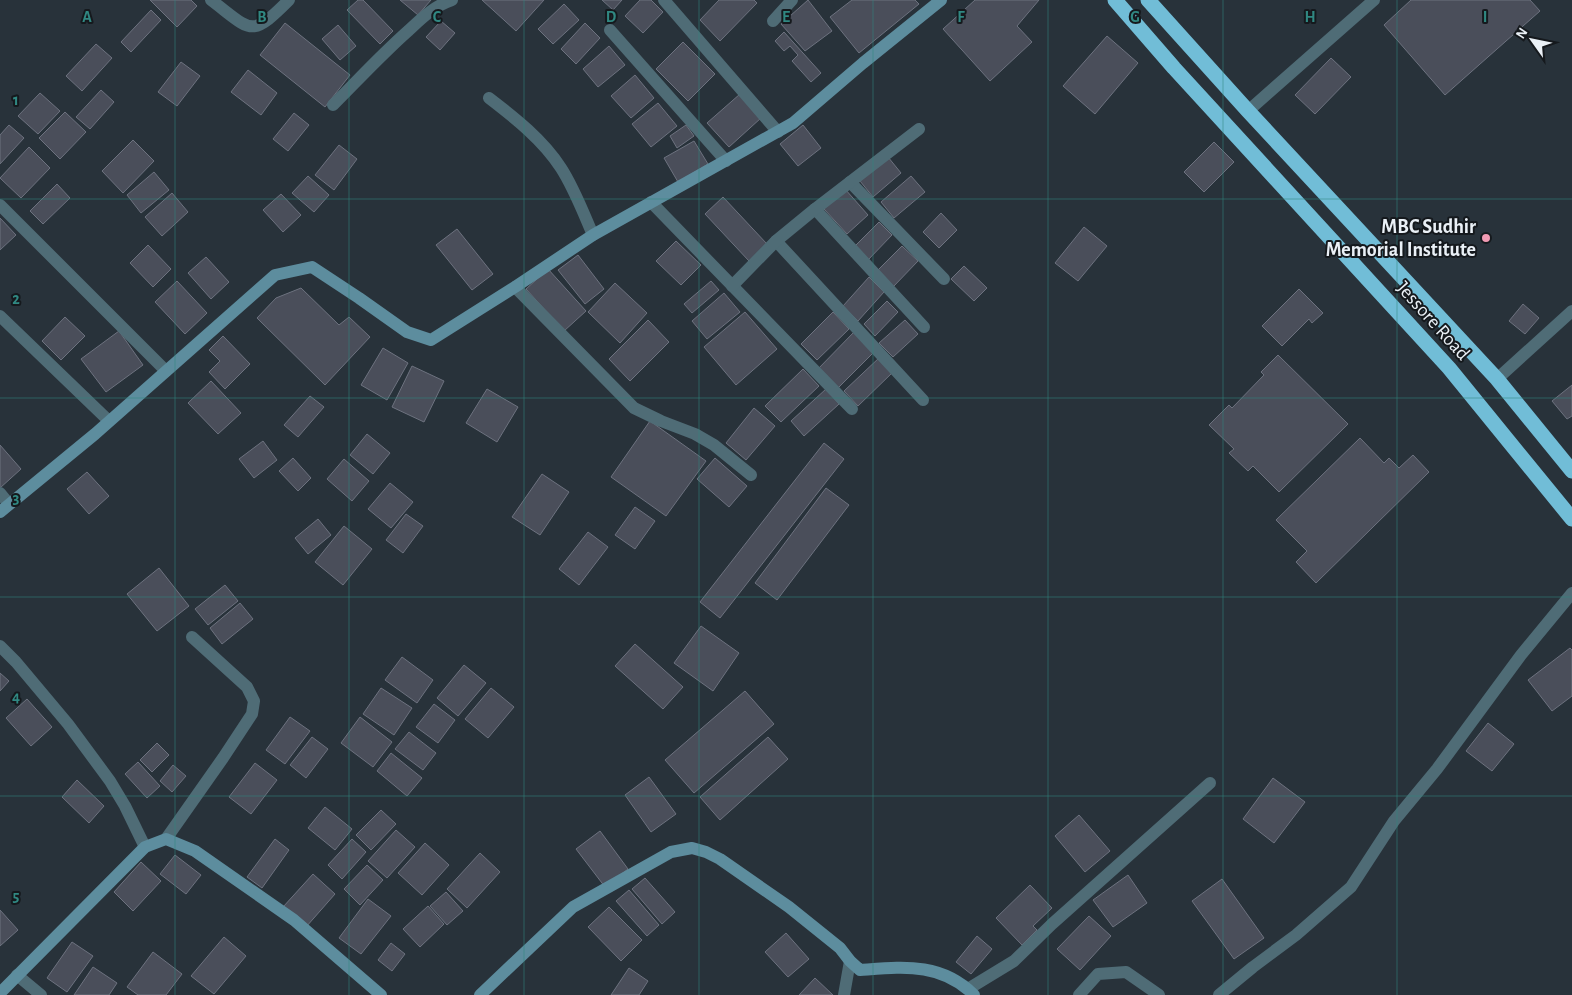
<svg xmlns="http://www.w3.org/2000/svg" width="1572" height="995" viewBox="0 0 1572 995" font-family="'Alegreya Sans',sans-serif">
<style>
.building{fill:#4a4e5a;stroke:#6d727f}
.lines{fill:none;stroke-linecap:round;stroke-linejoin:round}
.street{stroke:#4f6c76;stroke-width:12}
.secondary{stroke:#5d8d9e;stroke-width:12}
.highway{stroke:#71bdd7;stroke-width:15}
.grid{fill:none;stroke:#308882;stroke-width:1;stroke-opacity:0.55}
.poi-dot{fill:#f19ab3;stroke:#15191d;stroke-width:2}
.labels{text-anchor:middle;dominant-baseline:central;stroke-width:4;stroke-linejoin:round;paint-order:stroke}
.poi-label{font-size:20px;font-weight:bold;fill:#eaf0f6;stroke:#15191d;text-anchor:end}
.street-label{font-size:20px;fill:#eaf0f6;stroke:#15191d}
.grid-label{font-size:16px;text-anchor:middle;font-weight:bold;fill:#308882;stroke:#15191d;stroke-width:4;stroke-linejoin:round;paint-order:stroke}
</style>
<rect width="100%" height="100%" fill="#28323a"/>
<g class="building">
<polygon points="150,0 191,0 197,6 177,27"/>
<polygon points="358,0 363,0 393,31 380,44 347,10"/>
<polygon points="400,0 431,0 418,15"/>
<polygon points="482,0 544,0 516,31"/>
<polygon points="602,0 622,0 613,10"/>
<polygon points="640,0 651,0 663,12 643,33 625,16"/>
<polygon points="719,0 754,0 757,3 720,41 700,20"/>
<polygon points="808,0 832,31 805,51 781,24"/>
<polygon points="852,0 915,0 919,4 859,53 830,17"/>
<polygon points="975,0 1039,0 1017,26 1032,42 990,81 943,29"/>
<polygon points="1411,0 1530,0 1540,11 1445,95 1384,25"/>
<polygon points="564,4 579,20 553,44 538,29"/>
<polygon points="151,10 161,20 131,52 121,42"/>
<polygon points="441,21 455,33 440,50 426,37"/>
<polygon points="285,23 350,75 325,107 260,55"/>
<polygon points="585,23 600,38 576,64 561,49"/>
<polygon points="338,25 356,46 340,60 322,39"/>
<polygon points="784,32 821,73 811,82 792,61 798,55 790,46 784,51 775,41"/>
<polygon points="1107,36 1138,63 1095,114 1063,86"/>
<polygon points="683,42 715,74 688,101 656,69"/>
<polygon points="96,44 112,58 82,91 66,76"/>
<polygon points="609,46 625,65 598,87 583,69"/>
<polygon points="1331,58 1351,77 1315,114 1295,95"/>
<polygon points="181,62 200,76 177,106 158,92"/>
<polygon points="248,70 277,93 261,115 231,92"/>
<polygon points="635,75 654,98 631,118 611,96"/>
<polygon points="101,90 114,102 90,129 76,117"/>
<polygon points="40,93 60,111 38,134 18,116"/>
<polygon points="740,94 761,118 729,147 707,123"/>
<polygon points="658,103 677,126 651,147 632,124"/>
<polygon points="65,112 86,132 60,159 39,138"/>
<polygon points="294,113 309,125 288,151 273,139"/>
<polygon points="9,125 24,138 0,164 0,135"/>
<polygon points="686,125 694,136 677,148 670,136"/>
<polygon points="803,125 821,148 798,166 780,144"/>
<polygon points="133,140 154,161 123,193 102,171"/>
<polygon points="694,141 708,164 678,182 664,158"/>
<polygon points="1214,142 1234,162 1204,192 1184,172"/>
<polygon points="339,145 357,159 334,190 315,175"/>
<polygon points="29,147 50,168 21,198 0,178"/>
<polygon points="888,157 901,173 873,197 860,181"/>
<polygon points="154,172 169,190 141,213 127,195"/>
<polygon points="308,176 329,195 314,212 292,193"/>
<polygon points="911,176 925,192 894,218 881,202"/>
<polygon points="57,184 70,198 43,224 30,211"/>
<polygon points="845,189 868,215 847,234 824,209"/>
<polygon points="172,193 188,212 162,236 145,217"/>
<polygon points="281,194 301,215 283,232 263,210"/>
<polygon points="723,197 767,244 749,261 705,214"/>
<polygon points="941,213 957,230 939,248 923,232"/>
<polygon points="0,218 16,235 0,250"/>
<polygon points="879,222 892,235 867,261 854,247"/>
<polygon points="1084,227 1107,246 1078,281 1055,263"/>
<polygon points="457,229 493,274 472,290 436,245"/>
<polygon points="676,241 701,265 681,285 656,261"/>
<polygon points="148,245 171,269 153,287 130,263"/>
<polygon points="902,246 918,261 893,287 877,271"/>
<polygon points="578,255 604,289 585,304 558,270"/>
<polygon points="206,257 229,282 211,299 188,273"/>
<polygon points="964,266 987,288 974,301 951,279"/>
<polygon points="548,269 586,311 564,331 526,289"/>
<polygon points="869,277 884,292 858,321 843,306"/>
<polygon points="177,281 207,313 185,334 155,302"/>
<polygon points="711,281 719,290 692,313 684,304"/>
<polygon points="615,283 647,313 620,343 588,312"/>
<polygon points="301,288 339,325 349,317 370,337 325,385 257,318 276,298"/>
<polygon points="1299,289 1323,313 1312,323 1309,319 1282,346 1262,326"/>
<polygon points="724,293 740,312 707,339 692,321"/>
<polygon points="887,301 898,312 875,336 864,324"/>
<polygon points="1523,304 1539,318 1525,334 1509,321"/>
<polygon points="745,312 777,349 736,385 704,347"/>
<polygon points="833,312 849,329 817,360 801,344"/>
<polygon points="65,317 85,336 61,360 42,341"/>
<polygon points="648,320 669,342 630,381 609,359"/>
<polygon points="905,320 918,334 893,357 879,343"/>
<polygon points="119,331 143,365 106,392 81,359"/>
<polygon points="854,332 874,352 837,389 817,370"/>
<polygon points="223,336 250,364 225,389 209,372 220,361 209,350"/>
<polygon points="383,348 408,363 387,400 361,385"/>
<polygon points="1278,355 1348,424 1279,492 1253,466 1248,471 1229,453 1234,449 1209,425 1229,405 1232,408 1264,375 1261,372"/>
<polygon points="880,357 893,372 858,406 844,391"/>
<polygon points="412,366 444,381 424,422 392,407"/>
<polygon points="803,369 819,386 781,422 765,406"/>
<polygon points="211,381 241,413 218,434 188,403"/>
<polygon points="1572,385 1572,416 1567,419 1552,401"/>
<polygon points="487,389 518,407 497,442 466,423"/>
<polygon points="826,389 839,404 804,436 791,421"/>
<polygon points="310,396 324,407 298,437 284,425"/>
<polygon points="754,408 775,426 746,460 726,443"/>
<polygon points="650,421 706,461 666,516 611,477"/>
<polygon points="367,434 390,453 373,474 350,455"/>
<polygon points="1360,438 1384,463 1389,458 1399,468 1413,455 1429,472 1316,583 1296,562 1307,551 1276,520"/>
<polygon points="263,441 277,460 254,478 239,459"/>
<polygon points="824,443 844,459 720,618 700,602"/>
<polygon points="0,445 21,469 0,488"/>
<polygon points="293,458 311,478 298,491 279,471"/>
<polygon points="715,458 747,486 729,507 697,479"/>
<polygon points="344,459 369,481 352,501 327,479"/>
<polygon points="87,472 109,496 89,514 67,489"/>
<polygon points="542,474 569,492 540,535 512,517"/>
<polygon points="390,483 413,502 391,528 368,509"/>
<polygon points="826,488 849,505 777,600 755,583"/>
<polygon points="635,507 655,521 635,549 615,535"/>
<polygon points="406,514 423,526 403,553 386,540"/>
<polygon points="318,519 331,535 308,554 295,538"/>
<polygon points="344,526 372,549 343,585 315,562"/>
<polygon points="588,532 608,547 579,585 559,569"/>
<polygon points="159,568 189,606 157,631 127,594"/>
<polygon points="225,585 238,601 208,625 195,609"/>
<polygon points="240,603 253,619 222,644 210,628"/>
<polygon points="701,626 739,653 713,691 674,663"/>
<polygon points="635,644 683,687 663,709 615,666"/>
<polygon points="1570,648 1572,650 1572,696 1552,711 1528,680"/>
<polygon points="402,657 433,680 417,703 385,680"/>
<polygon points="464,665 486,683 458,716 437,698"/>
<polygon points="0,673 9,681 0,691"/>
<polygon points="381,688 412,708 394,735 363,714"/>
<polygon points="491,688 514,707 488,738 465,719"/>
<polygon points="745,691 774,724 694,793 665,760"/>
<polygon points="27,699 52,727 31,746 6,718"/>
<polygon points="434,704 455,720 438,743 416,727"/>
<polygon points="290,717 310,731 285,764 266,750"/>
<polygon points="360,717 392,742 373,767 341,743"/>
<polygon points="1488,723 1514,744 1492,771 1466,751"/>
<polygon points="409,732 436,753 423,770 395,749"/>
<polygon points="312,737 328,749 306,778 290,765"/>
<polygon points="768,737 788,759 720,820 700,797"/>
<polygon points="157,743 169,755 152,772 140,760"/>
<polygon points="391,753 422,778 407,796 377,771"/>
<polygon points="138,762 160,786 147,798 125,774"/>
<polygon points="255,763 277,780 251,814 229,797"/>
<polygon points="173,765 186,776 172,792 160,781"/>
<polygon points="649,777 676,814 651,832 625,795"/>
<polygon points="1273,778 1305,802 1274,843 1243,819"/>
<polygon points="77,780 104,806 89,823 62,797"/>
<polygon points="325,807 352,829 335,850 308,828"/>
<polygon points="381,810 396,824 371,850 356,835"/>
<polygon points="1079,815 1110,851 1085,872 1055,836"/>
<polygon points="396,830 415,847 387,878 368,861"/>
<polygon points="600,831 628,869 605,887 576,849"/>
<polygon points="275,839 289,850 262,888 247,877"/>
<polygon points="352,839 366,852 342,879 328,865"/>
<polygon points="425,843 449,865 422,895 398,873"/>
<polygon points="480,853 500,872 467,908 447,889"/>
<polygon points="175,855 201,875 186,894 160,874"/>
<polygon points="141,862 161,881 133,911 114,892"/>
<polygon points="367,865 383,880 360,905 344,889"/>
<polygon points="313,874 335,894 306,927 283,907"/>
<polygon points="1128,875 1147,903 1113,927 1093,900"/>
<polygon points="645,878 675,912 662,924 632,889"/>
<polygon points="1222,879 1264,938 1234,959 1192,901"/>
<polygon points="1030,885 1052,908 1033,926 1037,930 1022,945 996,918"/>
<polygon points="629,890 659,925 647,936 616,901"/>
<polygon points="446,892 463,911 447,925 430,906"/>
<polygon points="368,899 391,916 361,954 339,938"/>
<polygon points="428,906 444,924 420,947 403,929"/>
<polygon points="609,907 642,940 621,961 588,927"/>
<polygon points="0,910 18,930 0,946"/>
<polygon points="1089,916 1111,936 1080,970 1057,949"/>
<polygon points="786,933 809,959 788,977 765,952"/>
<polygon points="977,936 992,949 971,974 956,962"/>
<polygon points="224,937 246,956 214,994 191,976"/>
<polygon points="72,942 93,956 67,992 47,978"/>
<polygon points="391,943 405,954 392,971 378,960"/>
<polygon points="153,952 182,974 166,995 138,995 127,987"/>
<polygon points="93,967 117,983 109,995 74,995"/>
<polygon points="629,968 648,981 639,995 611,995"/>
<polygon points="815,978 833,995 799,995"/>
</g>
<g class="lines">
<g class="street">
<path d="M211 0C252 31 250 39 289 0"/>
<polyline points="664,0 778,132"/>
<polyline points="773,21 792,0"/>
<polyline points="610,30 726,161"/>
<path d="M489 98C515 118 543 140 561 168 574 188 583 212 593 235"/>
<path d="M333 105C358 80 382 54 408 31 422 18 434 6 452 0"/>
<polyline points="1248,111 1374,0"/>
<polyline points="850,182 944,279"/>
<polyline points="651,202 852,409"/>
<polyline points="0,205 166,371"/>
<polyline points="815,209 924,327"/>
<polyline points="776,241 923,400"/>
<polyline points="732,286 776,241 815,209 919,129"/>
<polyline points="515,287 634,408 661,421 695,434 714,445 751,475"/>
<polyline points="0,316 109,421"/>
<polyline points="1497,379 1572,311"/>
<polyline points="0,493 9,504"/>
<polyline points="0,646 16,662 68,724 110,781 125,806 145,847"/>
<polyline points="166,839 223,758 252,714 254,701 247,687 192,637"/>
<polyline points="17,975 41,995"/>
<polyline points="968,989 1014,961 1052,924 1210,783"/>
<polyline points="844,995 850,961"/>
<polyline points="1079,995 1098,974 1126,972 1159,995"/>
<polyline points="1219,995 1253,967 1296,935 1351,887 1394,821 1437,769 1521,655 1572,593"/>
</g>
<g class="secondary">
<polyline points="0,512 95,434 275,275 312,267 359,298 407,332 431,340 515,287 593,235 793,123 863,63 941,0"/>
<polyline points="0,993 145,847 166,839 195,851 294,920 381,995"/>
<path d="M480 995 573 907 671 852 692 848 706 852 720 859 789 907 840 948 850 961 860 970C903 967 941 962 974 995"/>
</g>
<g class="highway">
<polyline points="1115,0 1174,68 1449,368 1572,519"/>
<polyline points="1148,0 1248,111 1497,379 1572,471"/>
</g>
</g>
<path class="grid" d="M175 0V995M349 0V995M524 0V995M699 0V995M873 0V995M1048 0V995M1223 0V995M1397 0V995M0 199H1572M0 398H1572M0 597H1572M0 796H1572"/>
<circle class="poi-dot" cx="1486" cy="238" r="5"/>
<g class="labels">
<g class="poi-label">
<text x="1476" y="227">MBC Sudhir<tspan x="1476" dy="23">Memorial Institute</tspan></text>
</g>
<g class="street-label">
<text transform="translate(1433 321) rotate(48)">Jessore Road</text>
</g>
</g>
<g class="grid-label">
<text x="87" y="22">A</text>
<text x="262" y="22">B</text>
<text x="437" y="22">C</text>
<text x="611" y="22">D</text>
<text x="786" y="22">E</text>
<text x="961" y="22">F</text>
<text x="1135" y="22">G</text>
<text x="1310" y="22">H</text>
<text x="1485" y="22">I</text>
<text x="16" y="105">1</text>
<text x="16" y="304">2</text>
<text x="16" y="503">3</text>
<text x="16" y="702">4</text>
<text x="16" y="901">5</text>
</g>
<g transform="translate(1532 40) rotate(303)" stroke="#15191d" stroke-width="4" paint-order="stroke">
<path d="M0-4L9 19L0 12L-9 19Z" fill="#eaf0f6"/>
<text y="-8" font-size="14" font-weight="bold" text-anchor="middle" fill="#eaf0f6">N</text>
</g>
</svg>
